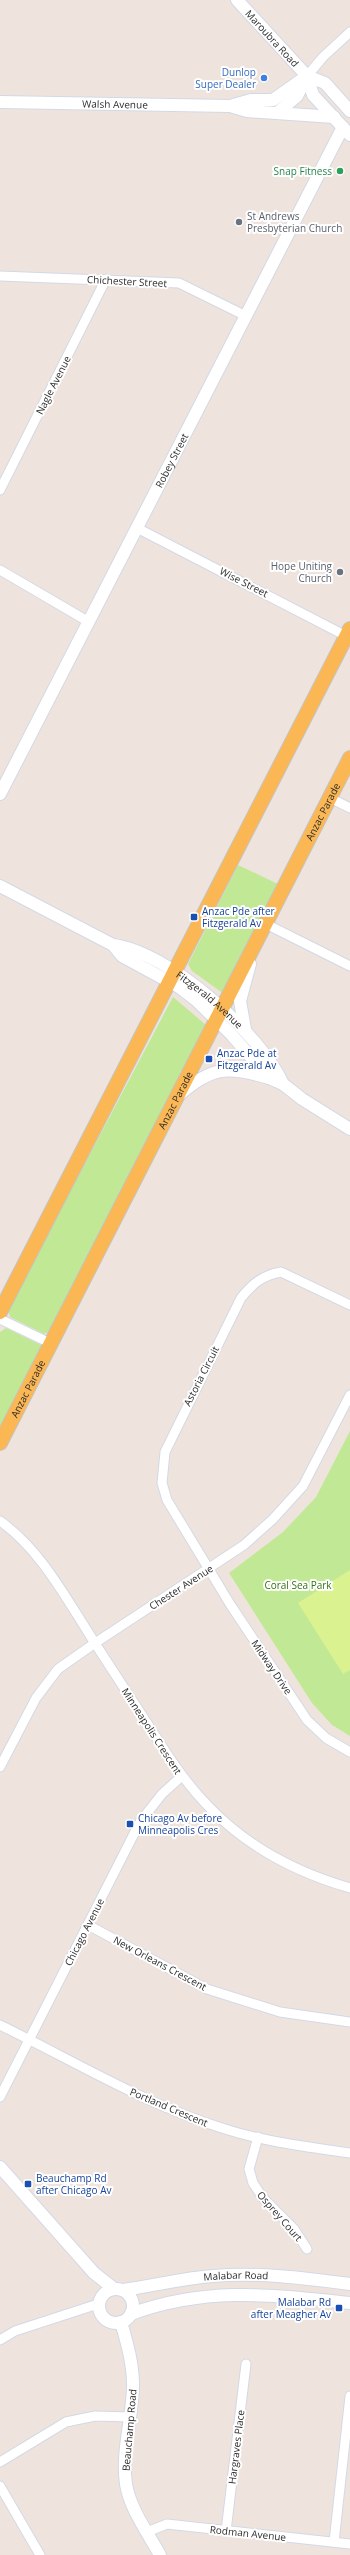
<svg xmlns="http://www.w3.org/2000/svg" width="350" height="2555" viewBox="0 0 350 2555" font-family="'Open Sans',sans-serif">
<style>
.green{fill:#c1e995}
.pitch{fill:#daf290}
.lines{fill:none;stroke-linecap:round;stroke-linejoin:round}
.street-casing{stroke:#d2d9e6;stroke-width:11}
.secondary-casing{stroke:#d2d9e6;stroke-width:14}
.primary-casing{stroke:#c4c4c4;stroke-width:16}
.street{stroke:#fff;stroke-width:9}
.secondary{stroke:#fff;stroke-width:12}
.primary{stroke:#fcb755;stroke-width:14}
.shop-dot{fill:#3f7fe0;stroke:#fff;stroke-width:1.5}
.leisure-dot{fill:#2e9e5b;stroke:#fff;stroke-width:1.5}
.worship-dot{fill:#6b7280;stroke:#fff;stroke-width:1.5}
.transit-dot{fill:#1a4fb4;stroke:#fff;stroke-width:1.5}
.labels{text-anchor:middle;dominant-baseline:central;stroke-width:4;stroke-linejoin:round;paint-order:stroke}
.street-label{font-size:10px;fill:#2c2c2c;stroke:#fff}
.shop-label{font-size:10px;fill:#366cbe;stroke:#fff;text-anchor:end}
.leisure-label{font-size:10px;fill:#27864d;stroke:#fff;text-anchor:end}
.worship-label{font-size:10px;fill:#5b616d;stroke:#fff;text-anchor:start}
.transit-label{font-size:10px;fill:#164399;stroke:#fff;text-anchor:start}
.park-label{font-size:10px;fill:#387114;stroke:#fff}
</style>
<rect width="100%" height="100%" fill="#efe4dd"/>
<g class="green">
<polygon points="238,865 280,885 224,994 192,971 188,964"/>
<polygon points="173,997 206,1025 205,1032 53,1330 44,1334 10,1317 8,1309"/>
<polygon points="6,1328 41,1345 41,1352 0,1433 0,1332"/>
<polygon points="350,1431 350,1736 332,1725 312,1703 229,1573 283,1532 316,1497"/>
</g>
<polygon class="pitch" points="350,1570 350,1670 343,1674 298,1603"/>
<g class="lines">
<defs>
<g id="street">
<polyline points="307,76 323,57 350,32"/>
<polyline points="0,276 179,283 246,316"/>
<polyline points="0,490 106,279"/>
<polyline points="137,528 350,638"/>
<polyline points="0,570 89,622"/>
<polyline points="330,798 350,808"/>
<polyline points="266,924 350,966"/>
<path d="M350 1305 281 1272C263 1275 252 1284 241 1298L165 1452 162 1483 167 1500 230 1604 307 1720 326 1738 350 1752"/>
<polyline points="0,1319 52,1344"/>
<path d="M0 1521C38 1548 62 1591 86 1629 106 1661 127 1692 147 1723 166 1753 185 1783 210 1808 248 1847 298 1873 350 1888"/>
<polyline points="0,1767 36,1698 58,1669 95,1643 244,1545 273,1519 303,1486 350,1395"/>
<polyline points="88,1925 207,1989 280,2012 350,2022"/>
<path d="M0 2025C74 2061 146 2105 225 2129 265 2142 309 2147 350 2153"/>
<polyline points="0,2097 140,1822 162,1794 182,1776"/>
<polyline points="258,2137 249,2169 253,2183 263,2198 294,2229 307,2249"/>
<polyline points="0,2340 15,2331 98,2304"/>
<polyline points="0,2462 66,2422 95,2416 130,2417"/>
<polyline points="0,2486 40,2555"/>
<polyline points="226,2531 246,2364"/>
<polyline points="147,2532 167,2524 350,2544"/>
<polyline points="334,2542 350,2396"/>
</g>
<g id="secondary">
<path id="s1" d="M237 0 307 76 313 95 350 135"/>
<polyline points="307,76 325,83 350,111"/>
<path id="s2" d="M0 102 230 106 247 111 334 117"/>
<polyline points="230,106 251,100 273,100 307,76"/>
<polyline points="277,113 297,96 307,76"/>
<path id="s3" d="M0 794 343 127"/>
<path id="s4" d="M0 886 113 945C169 952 260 1033 283 1084"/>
<polyline points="113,945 122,956 179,987 196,1000 231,1034 269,1078 283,1084 302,1099 350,1129"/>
<polyline points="245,1029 240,1001 250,964"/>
<path d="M179 1095C212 1066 228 1066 269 1078"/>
<polyline points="0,2167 94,2273 113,2288"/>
<circle cx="116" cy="2306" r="17"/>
<path id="s5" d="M123 2290C153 2286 183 2278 213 2276 259 2272 304 2278 350 2284"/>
<path d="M131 2314C207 2286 273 2295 350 2303"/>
<path d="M121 2322C127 2343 133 2363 133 2385 133 2417 121 2451 126 2484 130 2509 148 2533 160 2555"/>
</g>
<g id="primary">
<polyline points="0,1312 350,629"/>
<path id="s6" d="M0 1443 350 758"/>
</g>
</defs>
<use href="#street" class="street-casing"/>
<use href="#secondary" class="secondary-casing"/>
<use href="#primary" class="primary-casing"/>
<use href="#street" class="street"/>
<use href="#secondary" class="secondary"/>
<use href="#primary" class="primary"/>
</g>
<circle class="shop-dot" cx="264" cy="78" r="4"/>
<circle class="leisure-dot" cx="340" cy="171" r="4"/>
<g class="worship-dot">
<circle cx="239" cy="222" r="4"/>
<circle cx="340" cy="572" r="4"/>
</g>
<g class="transit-dot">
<rect x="190" y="913" width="8" height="8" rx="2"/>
<rect x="205" y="1055" width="8" height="8" rx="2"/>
<rect x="126" y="1820" width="8" height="8" rx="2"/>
<rect x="24" y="2180" width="8" height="8" rx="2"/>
<rect x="335" y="2304" width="8" height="8" rx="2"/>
</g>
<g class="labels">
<g class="street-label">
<text stroke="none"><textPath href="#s1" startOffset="52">Maroubra Road</textPath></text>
<text stroke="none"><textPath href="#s2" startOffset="115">Walsh Avenue</textPath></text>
<text transform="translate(127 281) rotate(3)">Chichester Street</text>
<text transform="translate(53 385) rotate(-63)">Nagle Avenue</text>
<text stroke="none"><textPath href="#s3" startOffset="375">Robey Street</textPath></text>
<text transform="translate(244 582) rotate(27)">Wise Street</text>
<text stroke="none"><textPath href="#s6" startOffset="709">Anzac Parade</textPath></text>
<text stroke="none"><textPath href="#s4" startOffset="240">Fitzgerald Avenue</textPath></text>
<text stroke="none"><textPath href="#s6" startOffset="385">Anzac Parade</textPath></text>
<text transform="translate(201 1376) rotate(-63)">Astoria Circuit</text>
<text stroke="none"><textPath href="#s6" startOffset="61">Anzac Parade</textPath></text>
<text transform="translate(181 1587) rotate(-33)">Chester Avenue</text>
<text transform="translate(272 1667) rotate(56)">Midway Drive</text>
<text transform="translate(152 1731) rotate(57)">Minneapolis Crescent</text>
<text transform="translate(84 1932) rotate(-63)">Chicago Avenue</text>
<text transform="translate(160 1963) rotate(28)">New Orleans Crescent</text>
<text transform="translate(169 2107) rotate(23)">Portland Crescent</text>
<text transform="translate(280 2216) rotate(49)">Osprey Court</text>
<text stroke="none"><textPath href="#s5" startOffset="114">Malabar Road</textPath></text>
<text transform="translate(129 2430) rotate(-85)">Beauchamp Road</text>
<text transform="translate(236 2447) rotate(-83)">Hargraves Place</text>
<text transform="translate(248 2533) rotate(6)">Rodman Avenue</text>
</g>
<g class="shop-label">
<text x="256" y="72">Dunlop<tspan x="256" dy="12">Super Dealer</tspan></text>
</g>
<g class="leisure-label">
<text x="332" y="171">Snap Fitness</text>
</g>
<g class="worship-label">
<text x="247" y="216">St Andrews<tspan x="247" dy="12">Presbyterian Church</tspan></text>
<text x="332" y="566" text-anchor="end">Hope Uniting<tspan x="332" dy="12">Church</tspan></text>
</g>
<g class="transit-label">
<text x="202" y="911">Anzac Pde after<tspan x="202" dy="12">Fitzgerald Av</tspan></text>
<text x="217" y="1053">Anzac Pde at<tspan x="217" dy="12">Fitzgerald Av</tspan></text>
<text x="138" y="1818">Chicago Av before<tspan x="138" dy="12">Minneapolis Cres</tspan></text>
<text x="36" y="2178">Beauchamp Rd<tspan x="36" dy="12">after Chicago Av</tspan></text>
<text x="331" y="2302" text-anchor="end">Malabar Rd<tspan x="331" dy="12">after Meagher Av</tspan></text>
</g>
<g class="park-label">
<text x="298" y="1585">Coral Sea Park</text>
</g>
</g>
</svg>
